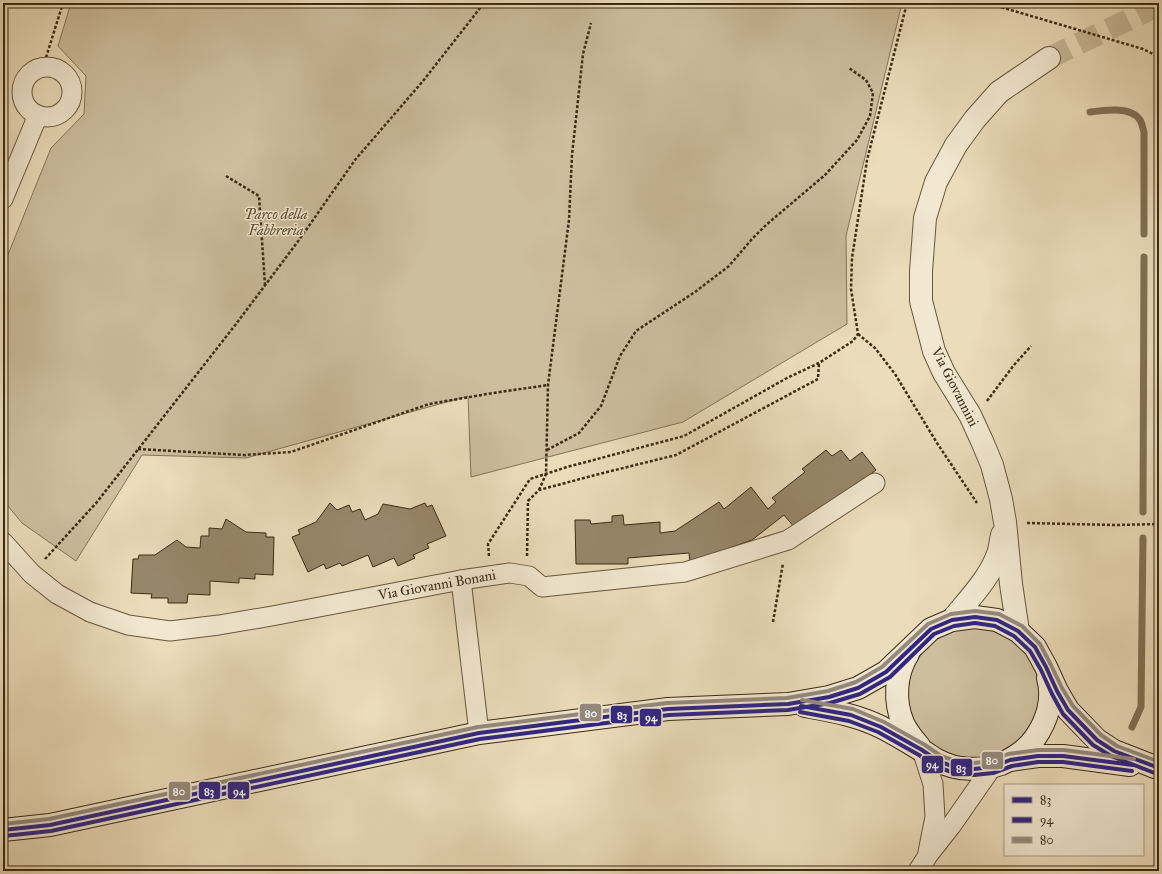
<svg xmlns="http://www.w3.org/2000/svg" width="1162" height="874" viewBox="0 0 1162 874" font-family="'IM FELL Great Primer',serif">
<style>
.green{fill:#cdbe9e;stroke:#847458}
.lines{fill:none;stroke-linecap:round;stroke-linejoin:round}
.stream{stroke:#827055;stroke-width:7}
.building{fill:#97876a;stroke:#3c2a13}
.tertiary-tunnel{stroke:#c8b899;stroke-width:22;stroke-dasharray:22 11;stroke-linecap:butt}
.minor-casing{stroke:#68563d;stroke-width:21}
.tertiary-casing{stroke:#68563d;stroke-width:24}
.secondary-casing{stroke:#3c2a13;stroke-width:24}
.path{stroke:#3c2a13;stroke-width:2.5;stroke-dasharray:3 2;stroke-linecap:butt}
.minor{stroke:#f2e8d2;stroke-width:19}
.tertiary{stroke:#f2e8d2;stroke-width:22}
.secondary{stroke:#f2e8d2;stroke-width:22}
.bus-1-casing{stroke:#f2e8d2;stroke-width:7}
.bus-2-casing{stroke:#f2e8d2;stroke-width:7}
.bus-3-casing{stroke:#f2e8d2;stroke-width:7}
.bus-1{stroke:#312783;stroke-width:4}
.bus-2{stroke:#312783;stroke-width:4}
.bus-3{stroke:#948a7d;stroke-width:4}
.labels{text-anchor:middle;dominant-baseline:central;stroke-width:3;stroke-linejoin:round;paint-order:stroke}
.park-label{font-size:14px;font-style:italic;fill:#59482f;stroke:#f2e8d2}
.street-label{font-size:14px;fill:#3c2a13;stroke:#f2e8d2}
.line-badge{stroke:#f2e8d2;stroke-width:1.5}
.badge-label{font-size:11px;text-anchor:middle;font-weight:bold;fill:#fff}
</style>
<rect width="100%" height="100%" fill="#ebdcba"/>
<filter id="stains"><feTurbulence type="fractalNoise" baseFrequency=".005" numOctaves="4"/><feColorMatrix values="0 0 0 0 .2 0 0 0 0 .09 0 0 0 0 .02 0 0 0 .5 -.17"/></filter>
<radialGradient id="worn" r=".72"><stop offset=".6" stop-color="#630" stop-opacity="0"/><stop offset="1" stop-color="#630" stop-opacity=".3"/></radialGradient>
<g class="green">
<polygon points="71,3 902,3 846,236 847,324 683,422 471,477 468,396 246,458 142,455 76,561 22,523 3,500 3,267 51,148 84,114 86,76 58,46"/>
<circle cx="974" cy="694" r="66"/>
</g>
<g class="lines">
<g class="stream">
<path d="M1090 112C1104 110 1131 106 1140 120 1142 123 1143 129 1144 132V234"/>
<polyline points="1143,512 1144,257"/>
<polyline points="1132,727 1141,707 1143,538"/>
</g>
</g>
<g class="building">
<polygon points="826,450 832,456 841,450 850,461 862,452 876,470 809,522 795,528 784,515 752,540 729,548 730,555 690,563 689,553 628,558 628,564 576,564 575,520 590,520 591,524 612,522 612,516 623,515 624,525 660,522 660,533 675,531 719,502 724,509 751,487 768,509 776,502 772,498 805,472 802,469"/>
<polygon points="330,503 337,510 349,505 352,512 360,509 365,520 378,514 383,504 410,509 425,503 427,507 432,505 446,536 427,544 429,548 413,555 415,558 398,566 394,558 373,567 368,555 342,566 340,563 326,569 324,564 308,572 292,537 300,534 298,530 316,522"/>
<polygon points="226,519 246,532 266,533 266,537 274,537 273,575 255,574 255,579 239,578 239,583 210,581 210,595 188,594 187,603 168,603 168,598 151,598 152,594 131,593 133,559 138,559 139,555 155,555 177,540 186,547 200,548 201,536 209,536 209,528 222,529"/>
</g>
<g class="lines">
<polyline class="tertiary-tunnel" points="1049,58 1159,5"/>
<defs>
<g id="minor">
<circle cx="47" cy="92" r="25"/>
<polyline points="3,199 38,115"/>
<polyline points="3,542 32,574 57,594 90,612 128,625 170,631 219,625 272,616 461,580 510,573 529,576 542,587 685,572 788,540 875,483"/>
<polyline points="461,580 479,733"/>
<polyline points="929,854 951,826 992,767"/>
<polyline points="918,871 927,857 935,817 933,784 922,750"/>
</g>
<g id="tertiary">
<path d="M952 620C969 599 991 577 999 551 1000 546 1001 540 1002 535"/>
<polyline points="1018,631 1011,584 1005,522 1001,499 992,465 982,441 970,415 944,373 934,351 921,301 921,271 925,218 936,182 956,145 975,119 999,92 1049,58"/>
</g>
<g id="secondary">
<path d="M908 654C895 674 894 702 903 723 907 732 913 739 919 746"/>
<path d="M805 706C832 711 857 715 881 727 895 734 908 742 921 750 927 753 931 757 937 760 956 771 981 771 1001 764 1014 758 1027 750 1035 738 1047 721 1054 699 1048 678"/>
<polyline points="1010,760 1038,756 1063,756 1130,765"/>
<polyline points="3,830 50,825 479,733 668,709 788,704 829,697 858,688 886,672 931,629 952,620 975,617 997,620 1018,631 1035,647 1046,667 1057,691 1068,710 1097,740 1114,751 1155,767"/>
</g>
</defs>
<use href="#minor" class="minor-casing"/>
<use href="#tertiary" class="tertiary-casing"/>
<use href="#secondary" class="secondary-casing"/>
<g class="path">
<polyline points="987,3 1143,49 1159,57"/>
<polyline points="43,67 63,3"/>
<polyline points="226,176 259,196 265,285"/>
<polyline points="858,334 875,348 895,374 937,443 977,503"/>
<polyline points="987,401 1014,365 1031,346"/>
<polyline points="138,449 244,455 291,452 429,404 493,393 548,385"/>
<polyline points="547,450 579,433 601,406 620,356 636,331 695,292 729,266 752,239 766,225 825,175 857,140 870,116 873,93 866,80 849,68"/>
<polyline points="539,490 546,474 548,385 569,220 572,155 583,54 591,23"/>
<polyline points="1027,523 1115,525 1159,524"/>
<polyline points="489,556 488,544 530,479 567,467 684,436 787,378 819,363 853,341 858,334 851,289 852,258 867,160 907,3"/>
<polyline points="527,556 528,501 539,490 599,474 676,455 818,379 819,363"/>
<polyline points="45,559 97,502 236,324 299,240 355,160 423,81 484,3"/>
<polyline points="773,622 783,563"/>
</g>
<use href="#minor" class="minor"/>
<use href="#tertiary" class="tertiary"/>
<use href="#secondary" class="secondary"/>
<defs>
<g id="bus-1">
<polyline points="801,706 851,715 881,727 922,750 938,761 955,767 974,769 992,767 1010,760 1038,756 1063,756 1133,765"/>
<polyline points="3,830 50,825 479,733 668,709 788,704 829,697 858,688 886,672 931,629 952,620 975,617 997,620 1018,631 1035,647 1046,667 1057,691 1068,710 1097,740 1114,751 1159,768"/>
</g>
<g id="bus-2">
<polyline points="800,712 849,721 878,732 919,755 935,766 954,773 974,775 993,773 1012,766 1038,762 1063,762 1132,771"/>
<polyline points="4,836 51,831 480,739 669,715 788,710 830,703 860,694 890,677 934,634 954,626 975,623 995,626 1014,636 1030,651 1041,670 1052,694 1063,714 1093,745 1111,756 1157,774"/>
</g>
<g id="bus-3">
<polyline points="802,700 853,709 884,722 925,745 941,756 956,761 974,763 991,761 1008,754 1038,750 1064,750 1134,759"/>
<polyline points="3,824 49,819 478,727 667,703 787,698 828,691 856,682 882,667 928,624 951,614 975,611 999,614 1022,626 1040,644 1051,665 1062,688 1073,706 1101,735 1117,746 1157,761"/>
</g>
</defs>
<use href="#bus-1" class="bus-1-casing"/>
<use href="#bus-2" class="bus-2-casing"/>
<use href="#bus-3" class="bus-3-casing"/>
<use href="#bus-1" class="bus-1"/>
<use href="#bus-2" class="bus-2"/>
<use href="#bus-3" class="bus-3"/>
</g>
<g class="labels">
<g class="park-label">
<text x="276" y="214">Parco della<tspan x="276" dy="16">Fabbreria</tspan></text>
</g>
<g class="street-label">
<text transform="translate(955 387) rotate(63)">Via Giovannini</text>
<text transform="translate(437 585) rotate(-10)">Via Giovanni Bonani</text>
</g>
</g>
<g class="line-badge">
<rect x="579" y="703" width="23" height="19" rx="4" fill="#948a7d"/>
<rect x="610" y="705" width="23" height="19" rx="4" fill="#312783"/>
<rect x="639" y="708" width="23" height="19" rx="4" fill="#312783"/>
<rect x="981" y="751" width="23" height="19" rx="4" fill="#948a7d"/>
<rect x="921" y="755" width="23" height="19" rx="4" fill="#312783"/>
<rect x="950" y="758" width="23" height="19" rx="4" fill="#312783"/>
<rect x="227" y="781" width="23" height="19" rx="4" fill="#312783"/>
<rect x="198" y="781" width="23" height="19" rx="4" fill="#312783"/>
<rect x="168" y="781" width="23" height="20" rx="4" fill="#948a7d"/>
</g>
<g class="badge-label">
<text x="591" y="717">80</text>
<text x="622" y="719">83</text>
<text x="651" y="721">94</text>
<text x="992" y="764">80</text>
<text x="932" y="768">94</text>
<text x="961" y="772">83</text>
<text x="239" y="795">94</text>
<text x="209" y="795">83</text>
<text x="179" y="795">80</text>
</g>
<rect width="1162" height="874" fill="none" stroke="#ebdcba" stroke-width="16"/>
<rect x="4" y="4" width="1154" height="866" fill="none" stroke="#3c2a13" stroke-width="2"/>
<rect x="8" y="8" width="1146" height="858" fill="none" stroke="#3c2a13"/>
<rect x="1004" y="784" width="140" height="72" fill="#f2e8d2" stroke="#a99c86"/>
<rect x="1012" y="797" width="20" height="6" fill="#312783" stroke="#a99c86"/>
<text x="1040" y="804" font-size="12" fill="#3c2a13">83</text>
<rect x="1012" y="817" width="20" height="6" fill="#312783" stroke="#a99c86"/>
<text x="1040" y="824" font-size="12" fill="#3c2a13">94</text>
<rect x="1012" y="837" width="20" height="6" fill="#948a7d" stroke="#a99c86"/>
<text x="1040" y="844" font-size="12" fill="#3c2a13">80</text>
<rect width="100%" height="100%" filter="url(#stains)"/>
<rect width="100%" height="100%" fill="url(#worn)"/>
</svg>
